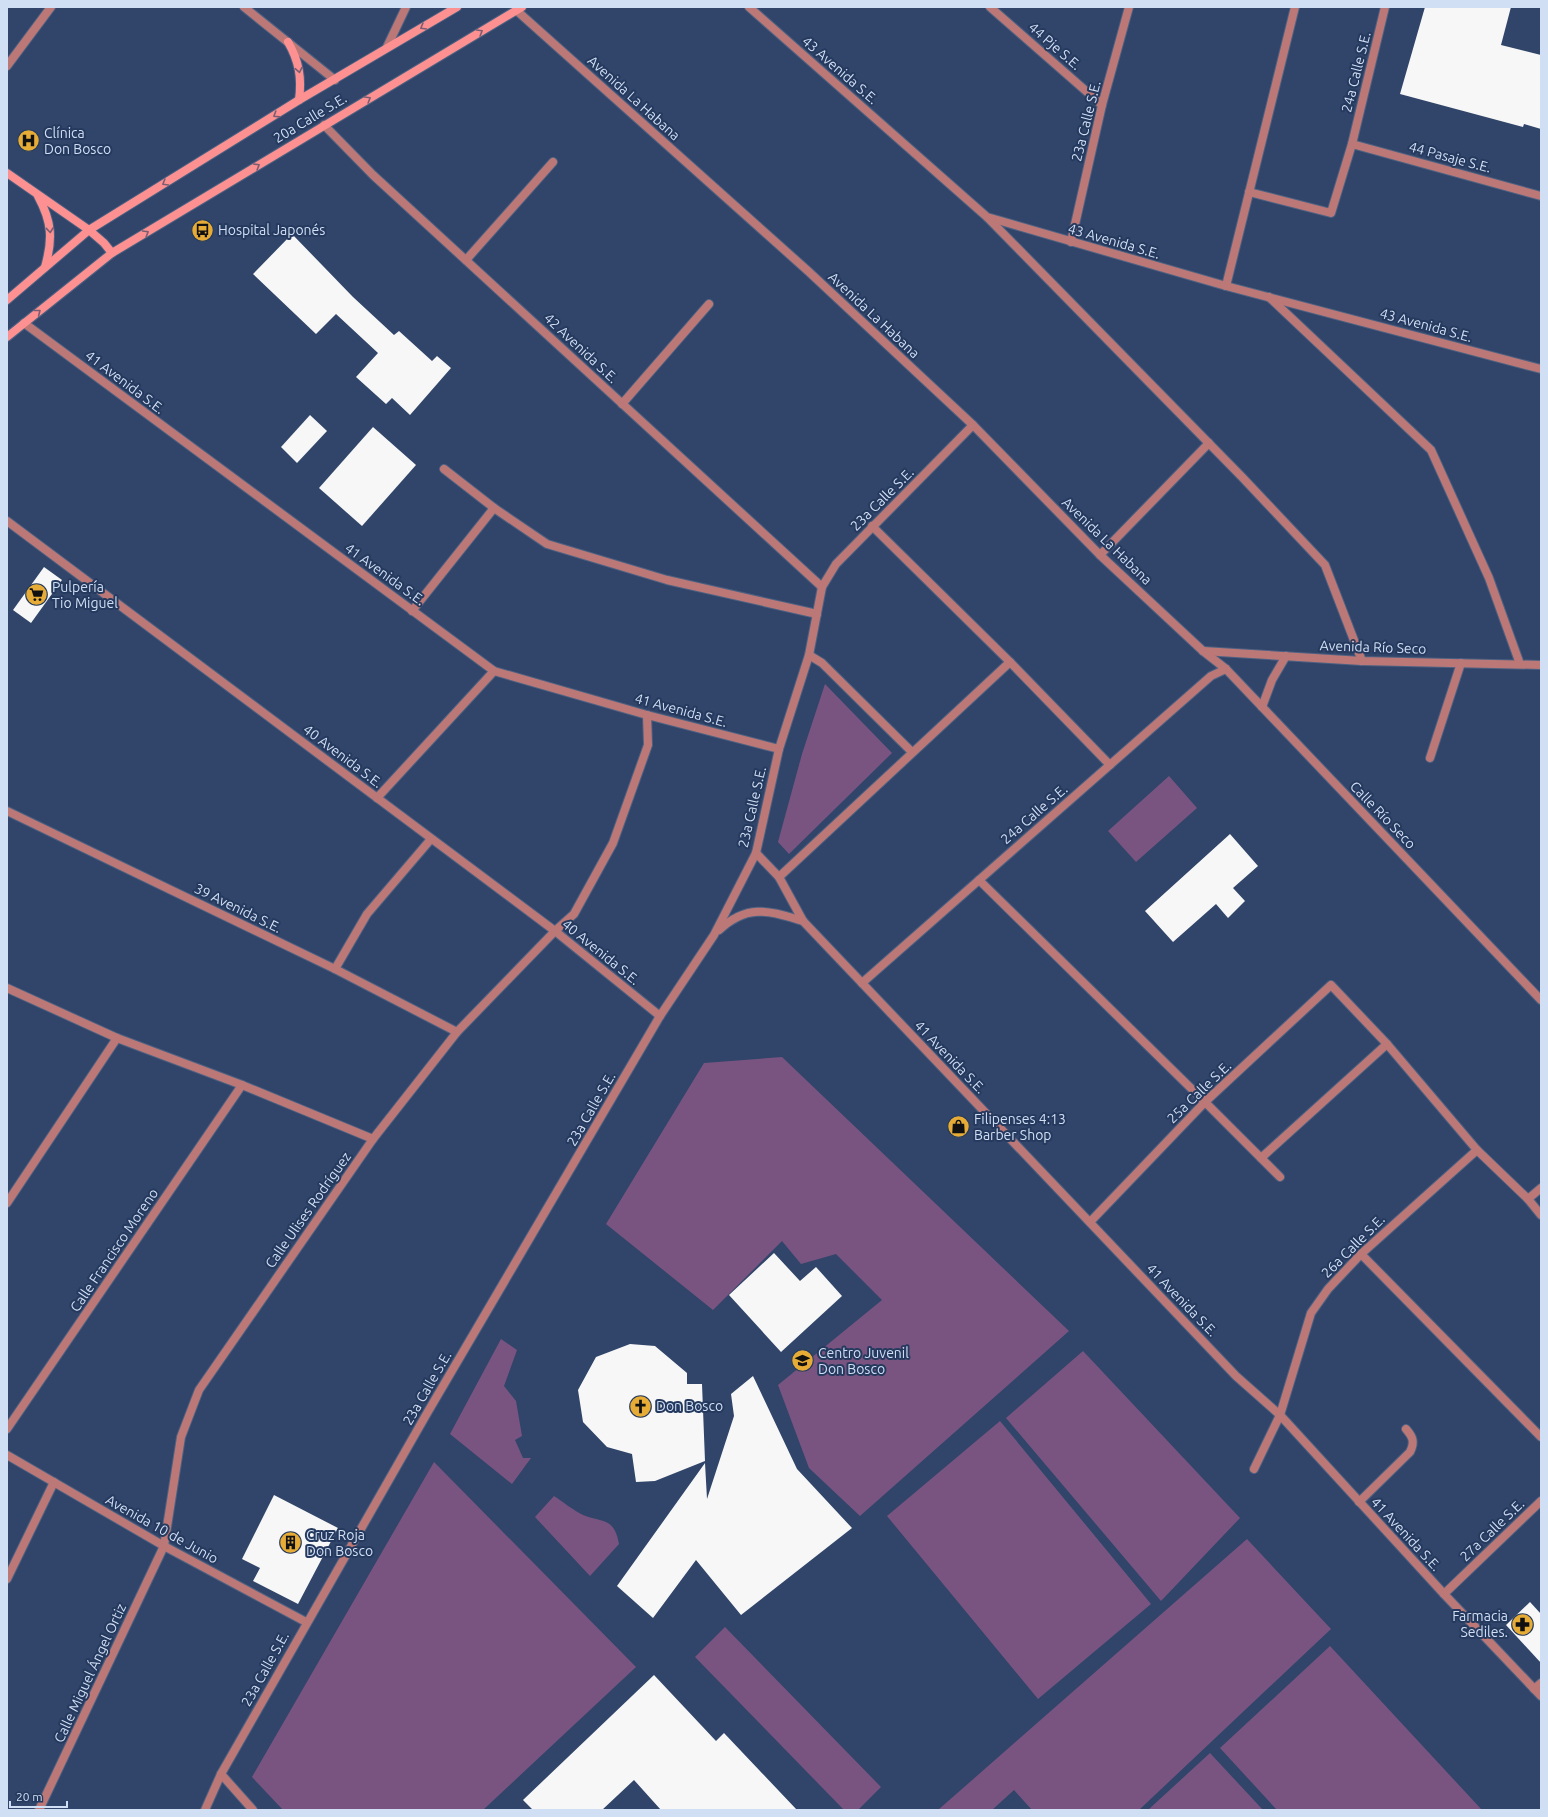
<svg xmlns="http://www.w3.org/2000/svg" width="1548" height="1817" viewBox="0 0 1548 1817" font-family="Ubuntu,sans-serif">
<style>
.green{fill:#795481}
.building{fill:#f7f7f7}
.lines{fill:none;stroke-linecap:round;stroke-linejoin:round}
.street-casing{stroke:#4d6182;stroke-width:10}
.secondary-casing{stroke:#4d6182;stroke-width:10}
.street{stroke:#bc7877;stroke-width:8}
.secondary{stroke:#fd9191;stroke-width:8}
.oneway{stroke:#7b5d72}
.labels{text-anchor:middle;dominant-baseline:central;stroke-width:4;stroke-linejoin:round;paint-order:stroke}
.street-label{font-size:14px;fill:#d1dff5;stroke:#253a5e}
.poi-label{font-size:14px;fill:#d1dff5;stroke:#253a5e;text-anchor:start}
</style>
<rect width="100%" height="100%" fill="#304569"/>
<g class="green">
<polygon points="825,684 892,753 789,854 778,842 802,754"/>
<polygon points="1169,776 1197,808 1136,862 1108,831"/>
<polygon points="782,1057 1069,1331 860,1516 809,1468 778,1385 882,1300 836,1254 801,1264 782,1241 713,1310 606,1224 704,1063"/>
<polygon points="501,1339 517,1350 504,1386 516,1401 522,1436 515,1440 523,1458 531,1458 512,1484 450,1434"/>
<polygon points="1083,1351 1240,1518 1161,1601 1006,1418"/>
<polygon points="1000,1421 1151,1604 1038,1699 887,1516"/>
<polygon points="434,1462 636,1667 483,1810 283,1810 252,1777"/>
<path d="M554 1496C563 1502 573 1510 583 1515 603 1523 614 1517 619 1544L590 1576 535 1517Z"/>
<polygon points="1247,1539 1331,1629 1139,1810 1032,1810 1014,1790 992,1810 938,1810"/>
<polygon points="725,1627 881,1787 858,1810 844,1810 695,1657"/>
<polygon points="1330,1646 1482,1810 1277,1810 1220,1748"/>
<polygon points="1210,1753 1263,1810 1148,1810"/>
</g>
<g class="building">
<polygon points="1425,7 1511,7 1501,45 1541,55 1541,129 1524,124 1523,127 1400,94"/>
<polygon points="292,234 353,297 394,335 399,331 432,361 437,356 451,368 410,415 392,398 386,404 356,377 378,353 336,314 316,334 253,274"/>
<polygon points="310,415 327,431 297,463 281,447"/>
<polygon points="373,427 416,465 362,526 319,488"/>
<polygon points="44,567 62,580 31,623 13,610"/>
<polygon points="1230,834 1258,866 1233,888 1245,901 1228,918 1216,904 1173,942 1145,911"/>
<polygon points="774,1253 800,1281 816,1267 842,1296 781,1352 729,1295"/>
<polygon points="630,1344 655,1346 687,1373 687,1384 702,1384 705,1461 655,1481 636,1482 632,1454 607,1447 583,1422 578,1390 596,1357"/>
<polygon points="753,1376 797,1469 852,1528 741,1615 696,1560 653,1618 617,1586 705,1463 707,1499 734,1416 731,1394"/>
<polygon points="274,1495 338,1528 298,1604 253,1581 260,1568 242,1559"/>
<polygon points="1530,1602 1541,1614 1541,1663 1506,1625"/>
<polygon points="654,1675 716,1741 724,1733 797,1810 661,1810 634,1780 602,1810 533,1810 523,1800"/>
</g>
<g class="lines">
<defs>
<g id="street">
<polyline points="244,7 335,80"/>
<polyline points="749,7 987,217 1226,286 1541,369"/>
<polyline points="990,7 1102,105"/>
<polyline points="516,10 808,271 973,425 1100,555 1203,651 1226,669 1541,1000"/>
<polyline points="387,47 406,7"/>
<polyline points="7,66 51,7"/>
<polyline points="324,125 373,175 822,587"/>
<polyline points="1352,144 1541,196"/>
<polyline points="1249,192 1331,213 1352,144 1385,7"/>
<polyline points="988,218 1242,477 1325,565 1362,661"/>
<polyline points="1071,242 1102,105 1129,7"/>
<polyline points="466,260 553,162"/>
<polyline points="1226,286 1295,7"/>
<polyline points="1269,297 1431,450 1489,578 1520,664"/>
<polyline points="24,323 494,671 647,715 779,749"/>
<polyline points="622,404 709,304"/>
<polyline points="444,469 494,508 547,544 667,580 817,614"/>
<polyline points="7,521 555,931 660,1016"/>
<polyline points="872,526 1010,662 1110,765"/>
<polyline points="1100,555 1209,443"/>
<polyline points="412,611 494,508"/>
<polyline points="1203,651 1362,661 1541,665"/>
<polyline points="809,655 822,663 912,752"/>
<polyline points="1262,707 1272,680 1286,656"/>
<polyline points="1430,758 1461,663"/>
<polyline points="377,798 494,671"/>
<polyline points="7,811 335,969 457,1032"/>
<polyline points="756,853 779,877 803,921 1236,1376 1280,1415 1444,1594 1541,1696"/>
<polyline points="779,877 1010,662"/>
<polyline points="979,880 1205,1102 1280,1177"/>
<path d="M719 930C748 903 769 911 803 921"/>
<polyline points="335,969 367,914 431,839"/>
<polyline points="862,983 1211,676 1226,669"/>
<polyline points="7,988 117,1038 242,1085 373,1139"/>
<polyline points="1261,1158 1387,1044"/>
<polyline points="1528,1199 1541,1215"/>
<polyline points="7,1203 117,1038"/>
<polyline points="1090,1222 1205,1102 1331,985 1387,1044 1477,1150"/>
<polyline points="1361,1254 1541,1437"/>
<polyline points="7,1429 242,1085"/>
<polyline points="7,1455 164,1546 306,1622"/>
<polyline points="1254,1469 1280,1415 1311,1313 1328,1289 1361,1254 1477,1150 1528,1199 1541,1188"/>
<path d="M1359 1502 1410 1452C1415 1442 1413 1437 1406 1429"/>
<polyline points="7,1579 54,1482"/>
<polyline points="1444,1594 1541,1501"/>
<polyline points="1534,1689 1541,1683"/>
<polyline points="221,1774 253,1810"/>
<polyline points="39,1810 164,1546 181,1437 199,1390 373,1139 457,1032 555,931 574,914 613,843 648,745 647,715"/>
<polyline points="205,1810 221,1774 426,1415 660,1016 714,935 756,853 779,749 809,655 822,587 836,564 973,425"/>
</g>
<g id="secondary">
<path d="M288 42C299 61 302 78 299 100"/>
<polyline points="7,173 89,230 104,243 112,253"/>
<path d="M38 196C52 222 53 239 45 267"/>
<polyline points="7,300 89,230 299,100 457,7"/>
<polyline points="7,337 112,253 522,7"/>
</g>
</defs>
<use href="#street" class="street-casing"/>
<use href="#secondary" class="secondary-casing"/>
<use href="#street" class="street"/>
<use href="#secondary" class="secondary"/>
</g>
<defs><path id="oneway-chevron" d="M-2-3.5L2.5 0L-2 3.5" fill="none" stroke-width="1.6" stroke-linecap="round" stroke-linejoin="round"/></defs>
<g class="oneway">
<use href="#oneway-chevron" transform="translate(423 27) rotate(150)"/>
<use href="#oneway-chevron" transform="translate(480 32) rotate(-31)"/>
<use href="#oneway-chevron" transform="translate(299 70) rotate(79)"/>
<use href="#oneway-chevron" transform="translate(368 99) rotate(-31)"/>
<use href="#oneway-chevron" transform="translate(276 115) rotate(148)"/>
<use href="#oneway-chevron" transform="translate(257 166) rotate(-31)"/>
<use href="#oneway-chevron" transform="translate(165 183) rotate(149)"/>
<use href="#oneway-chevron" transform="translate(50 230) rotate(84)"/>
<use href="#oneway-chevron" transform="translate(146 233) rotate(-31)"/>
<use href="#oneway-chevron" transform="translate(38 312) rotate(-38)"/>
</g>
<defs>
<symbol id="hospital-disc" viewBox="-11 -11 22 22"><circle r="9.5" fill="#e6ac36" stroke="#253a5e"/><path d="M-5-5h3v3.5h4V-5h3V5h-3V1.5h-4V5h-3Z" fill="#111"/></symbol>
<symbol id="bus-disc" viewBox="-11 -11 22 22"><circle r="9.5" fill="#e6ac36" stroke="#253a5e"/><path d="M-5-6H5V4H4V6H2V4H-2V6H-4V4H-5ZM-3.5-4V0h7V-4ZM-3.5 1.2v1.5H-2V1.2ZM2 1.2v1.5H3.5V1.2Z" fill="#111"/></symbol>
<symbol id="supermarket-disc" viewBox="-11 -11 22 22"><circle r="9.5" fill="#e6ac36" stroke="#253a5e"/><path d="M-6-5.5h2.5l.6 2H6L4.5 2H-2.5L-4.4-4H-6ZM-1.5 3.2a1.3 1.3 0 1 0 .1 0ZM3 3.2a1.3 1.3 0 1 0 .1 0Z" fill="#111"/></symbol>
<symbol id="shop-disc" viewBox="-11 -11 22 22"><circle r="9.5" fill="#e6ac36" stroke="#253a5e"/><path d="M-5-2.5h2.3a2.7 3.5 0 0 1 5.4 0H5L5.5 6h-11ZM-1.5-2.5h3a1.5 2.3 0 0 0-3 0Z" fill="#111"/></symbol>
<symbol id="school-disc" viewBox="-11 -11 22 22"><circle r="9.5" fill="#e6ac36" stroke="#253a5e"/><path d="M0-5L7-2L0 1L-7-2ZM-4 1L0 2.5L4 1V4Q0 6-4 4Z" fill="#111"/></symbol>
<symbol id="church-disc" viewBox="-11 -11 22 22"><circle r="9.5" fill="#e6ac36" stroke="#253a5e"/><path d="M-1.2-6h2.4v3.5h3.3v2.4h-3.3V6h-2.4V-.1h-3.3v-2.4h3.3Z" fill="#111"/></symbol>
<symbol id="building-disc" viewBox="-11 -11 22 22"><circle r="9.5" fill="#e6ac36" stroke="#253a5e"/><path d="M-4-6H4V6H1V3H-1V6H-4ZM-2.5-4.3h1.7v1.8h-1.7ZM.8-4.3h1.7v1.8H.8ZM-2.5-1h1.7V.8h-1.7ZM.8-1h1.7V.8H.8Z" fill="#111"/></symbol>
<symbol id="pharmacy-disc" viewBox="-11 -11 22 22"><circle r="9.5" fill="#e6ac36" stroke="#253a5e"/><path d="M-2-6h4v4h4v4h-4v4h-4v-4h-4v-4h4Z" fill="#111"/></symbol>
</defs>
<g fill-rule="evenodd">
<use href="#hospital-disc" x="16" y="128" width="25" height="25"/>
<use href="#bus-disc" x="190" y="218" width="25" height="25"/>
<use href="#supermarket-disc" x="24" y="582" width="25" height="25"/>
<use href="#shop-disc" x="946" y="1114" width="25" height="25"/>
<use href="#school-disc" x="790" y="1348" width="25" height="25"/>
<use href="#church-disc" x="628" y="1394" width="25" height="25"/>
<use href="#building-disc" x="278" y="1530" width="25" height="25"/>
<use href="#pharmacy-disc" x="1510" y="1612" width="25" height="25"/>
</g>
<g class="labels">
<g class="street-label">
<text transform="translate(1055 46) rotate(41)">44 Pje S.E.</text>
<text transform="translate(840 70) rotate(41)">43 Avenida S.E.</text>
<text transform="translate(1356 72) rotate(-76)">24a Calle S.E.</text>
<text transform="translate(634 98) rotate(42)">Avenida La Habana</text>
<text transform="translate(310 118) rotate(-31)">20a Calle S.E.</text>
<text transform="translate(1086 121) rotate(-76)">23a Calle S.E.</text>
<text transform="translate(1450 157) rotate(15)">44 Pasaje S.E.</text>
<text transform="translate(1114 241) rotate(16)">43 Avenida S.E.</text>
<text transform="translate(874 315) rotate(43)">Avenida La Habana</text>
<text transform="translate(1426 325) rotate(15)">43 Avenida S.E.</text>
<text transform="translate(581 348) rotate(43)">42 Avenida S.E.</text>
<text transform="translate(125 382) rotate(37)">41 Avenida S.E.</text>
<text transform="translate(882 499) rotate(-45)">23a Calle S.E.</text>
<text transform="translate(1107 541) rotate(44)">Avenida La Habana</text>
<text transform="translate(385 574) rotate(36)">41 Avenida S.E.</text>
<text transform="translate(1373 647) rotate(2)">Avenida Río Seco</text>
<text transform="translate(681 710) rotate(15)">41 Avenida S.E.</text>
<text transform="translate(343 756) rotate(37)">40 Avenida S.E.</text>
<text transform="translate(752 807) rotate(-77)">23a Calle S.E.</text>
<text transform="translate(1034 814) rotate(-41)">24a Calle S.E.</text>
<text transform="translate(1383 815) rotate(46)">Calle Río Seco</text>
<text transform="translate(238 908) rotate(26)">39 Avenida S.E.</text>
<text transform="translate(601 952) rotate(39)">40 Avenida S.E.</text>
<text transform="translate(950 1057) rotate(46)">41 Avenida S.E.</text>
<text transform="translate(1199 1092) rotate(-44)">25a Calle S.E.</text>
<text transform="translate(591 1109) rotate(-60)">23a Calle S.E.</text>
<text transform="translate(308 1210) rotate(-55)">Calle Ulises Rodríguez</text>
<text transform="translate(1353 1246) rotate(-45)">26a Calle S.E.</text>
<text transform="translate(114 1250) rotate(-56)">Calle Francisco Moreno</text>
<text transform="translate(1182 1300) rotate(46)">41 Avenida S.E.</text>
<text transform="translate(427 1388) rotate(-60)">23a Calle S.E.</text>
<text transform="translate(162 1529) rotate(29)">Avenida 10 de Junio</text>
<text transform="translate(1492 1530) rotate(-44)">27a Calle S.E.</text>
<text transform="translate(1406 1534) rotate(47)">41 Avenida S.E.</text>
<text transform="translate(265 1669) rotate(-61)">23a Calle S.E.</text>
<text transform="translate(90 1673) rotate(-65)">Calle Miguel Ángel Ortiz</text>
</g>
<g class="poi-label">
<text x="44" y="133">Clínica<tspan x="44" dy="16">Don Bosco</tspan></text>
<text x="218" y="230">Hospital Japonés</text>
<text x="52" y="587">Pulpería<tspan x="52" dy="16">Tio Miguel</tspan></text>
<text x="974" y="1119">Filipenses 4:13<tspan x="974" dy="16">Barber Shop</tspan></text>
<text x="818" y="1353">Centro Juvenil<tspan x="818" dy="16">Don Bosco</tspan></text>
<text x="656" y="1406">Don Bosco</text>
<text x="306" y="1535">Cruz Roja<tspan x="306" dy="16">Don Bosco</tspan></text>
<text x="1508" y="1616" text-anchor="end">Farmacia<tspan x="1508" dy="16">Sediles.</tspan></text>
</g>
</g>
<rect width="1548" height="1817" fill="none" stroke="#d1dff5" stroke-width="16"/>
<path d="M10 1801v6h57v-6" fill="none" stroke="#d1dff5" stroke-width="2"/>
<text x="16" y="1801" font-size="12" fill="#d1dff5" stroke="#253a5e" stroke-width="3" paint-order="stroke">20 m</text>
</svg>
